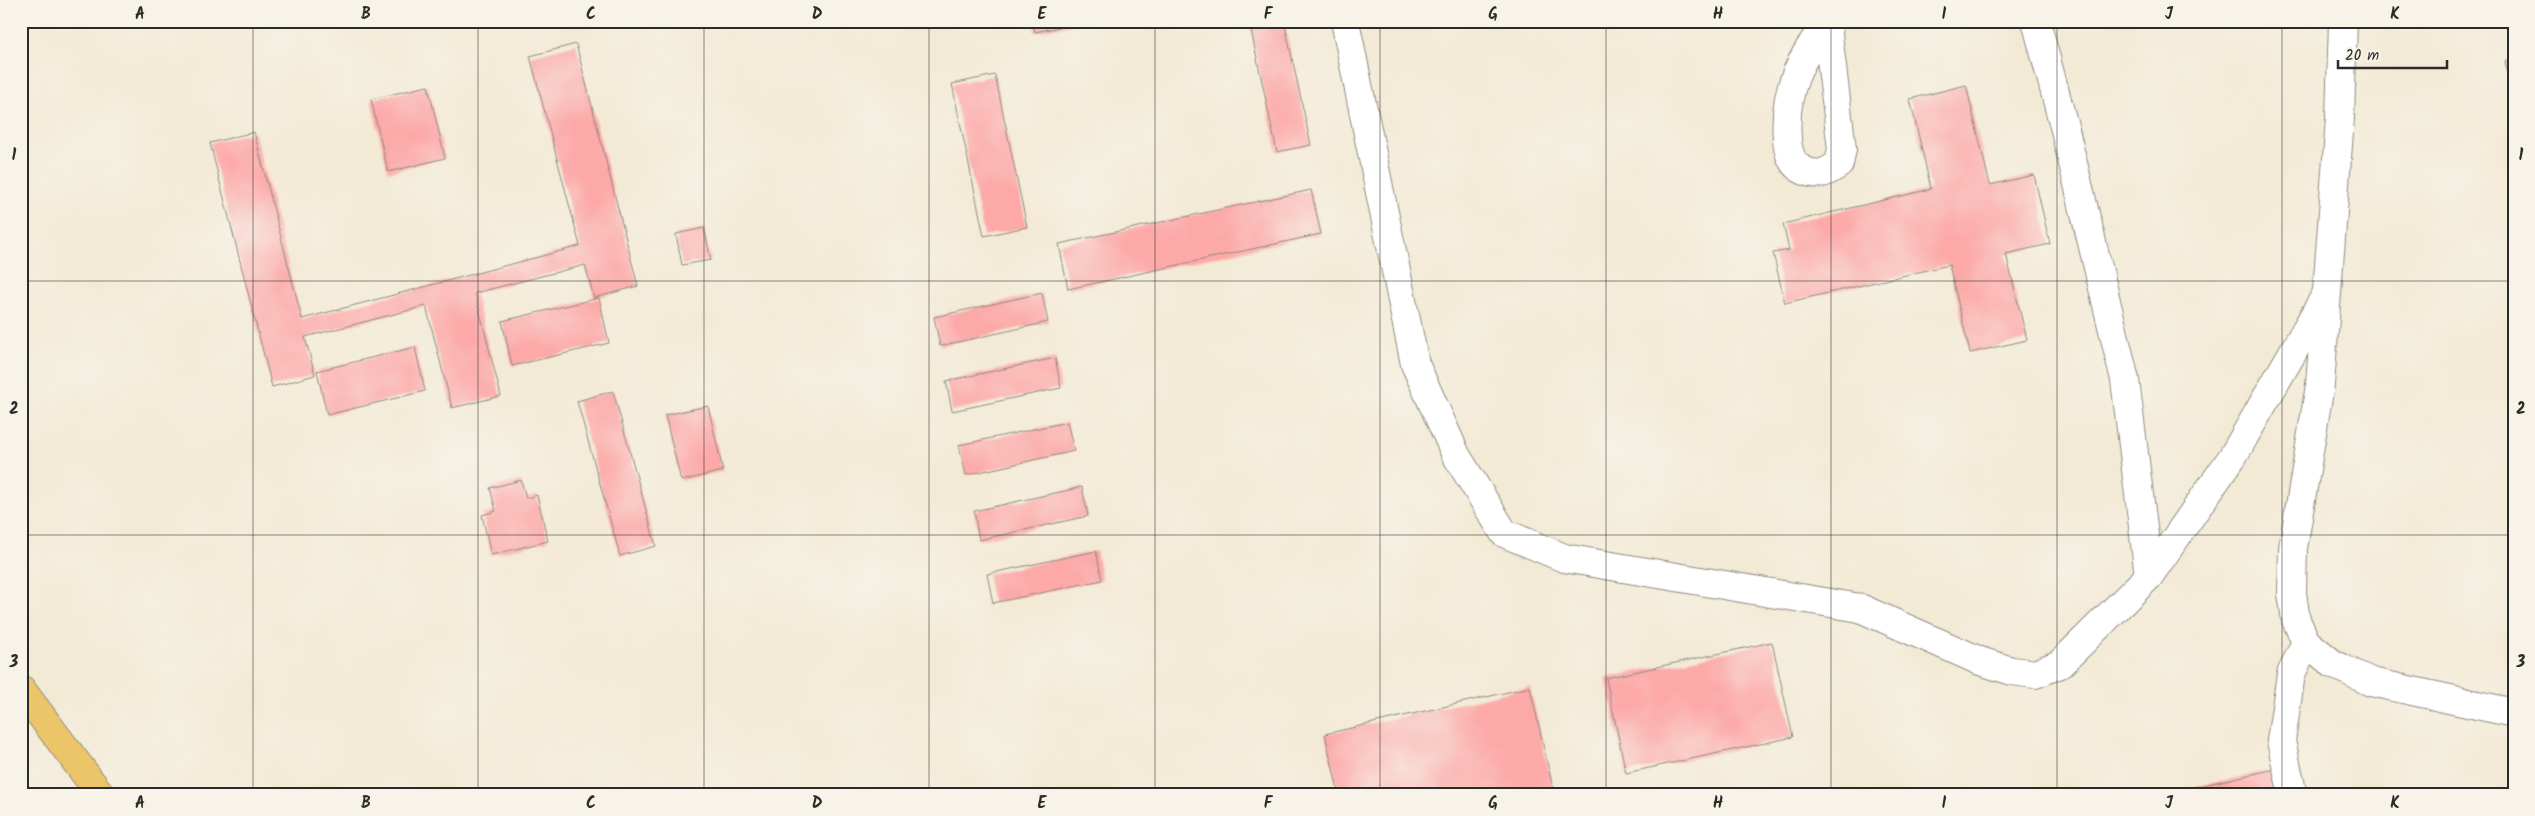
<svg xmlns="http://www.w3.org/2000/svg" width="2535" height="816" viewBox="0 0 2535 816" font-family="Kalam,sans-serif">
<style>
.building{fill:#fca9a8}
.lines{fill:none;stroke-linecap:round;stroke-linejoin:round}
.minor-casing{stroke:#8f8a80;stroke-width:30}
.major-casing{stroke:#8f8a80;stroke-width:30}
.minor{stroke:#fff;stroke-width:28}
.major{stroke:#edc569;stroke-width:28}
.grid{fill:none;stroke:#2b2b2b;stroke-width:1;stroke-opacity:0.55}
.neatline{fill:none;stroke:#2b2b2b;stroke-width:2}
.grid-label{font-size:16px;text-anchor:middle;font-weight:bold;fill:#2b2b2b}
</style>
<rect width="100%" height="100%" fill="#f7f3e8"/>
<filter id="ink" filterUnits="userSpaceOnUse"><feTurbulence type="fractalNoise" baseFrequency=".02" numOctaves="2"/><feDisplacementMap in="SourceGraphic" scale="10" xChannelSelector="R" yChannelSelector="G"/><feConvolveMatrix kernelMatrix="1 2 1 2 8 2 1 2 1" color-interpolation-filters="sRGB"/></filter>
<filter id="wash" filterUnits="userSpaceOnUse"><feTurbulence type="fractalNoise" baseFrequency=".0096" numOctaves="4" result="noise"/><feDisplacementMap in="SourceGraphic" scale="20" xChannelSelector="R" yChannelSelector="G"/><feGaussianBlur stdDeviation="1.12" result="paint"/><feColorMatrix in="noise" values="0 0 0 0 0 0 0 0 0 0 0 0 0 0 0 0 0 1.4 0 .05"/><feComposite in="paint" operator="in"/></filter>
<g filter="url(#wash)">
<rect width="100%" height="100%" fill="#f3ead5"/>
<g id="blocks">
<g class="building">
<polygon points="1033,21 1086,21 1086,22 1035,32"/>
<polygon points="1249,21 1284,21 1311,145 1277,152"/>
<polygon points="576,44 638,286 594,298 585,265 475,293 501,396 452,408 426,306 305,337 315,375 272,387 210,143 254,132 302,319 580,246 530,56"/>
<polygon points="2514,59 2514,106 2513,107 2505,61"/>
<polygon points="995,75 1027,227 984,236 952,84"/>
<polygon points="1966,85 1990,185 2034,175 2050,244 2006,254 2027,340 1970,353 1949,265 1785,303 1773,253 1789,250 1783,224 1931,189 1910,99"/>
<polygon points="428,86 445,158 388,172 371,99"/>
<polygon points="1311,190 1321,234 1068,289 1059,244"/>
<polygon points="704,228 711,260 682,265 676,234"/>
<polygon points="1042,293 1048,322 940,346 934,317"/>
<polygon points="599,298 609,343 512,366 502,321"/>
<polygon points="415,347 425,391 327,415 317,371"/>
<polygon points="1055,358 1061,388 952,411 946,381"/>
<polygon points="613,391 656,546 620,556 577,401"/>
<polygon points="708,406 723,471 681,481 665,415"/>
<polygon points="1067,422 1074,451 966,475 959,445"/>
<polygon points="521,480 526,498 537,495 548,541 491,555 482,515 496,511 490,488"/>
<polygon points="1082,487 1088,516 979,540 974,511"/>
<polygon points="1096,551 1102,580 993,603 987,574"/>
<polygon points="1772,642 1793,737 1626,773 1606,678"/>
<polygon points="1530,687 1554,793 1545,795 1339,795 1325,734"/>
<polygon points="2275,769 2281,795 2164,795 2163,794"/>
</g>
</g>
</g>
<g filter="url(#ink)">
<use href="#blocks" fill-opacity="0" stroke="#8f8a80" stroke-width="1"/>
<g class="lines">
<defs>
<g id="minor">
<polyline points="1345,21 1415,364 1456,455 1504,533 1564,558 1860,608 1980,661 2012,671 2035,674 2060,664 2149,576 2233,456 2327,293"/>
<path d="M1828 21C1800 59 1783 90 1787 139 1788 149 1790 163 1801 169 1816 177 1825 174 1839 164L1842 149 1828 35 1829 21"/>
<polyline points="2036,21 2065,130 2125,380 2149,576"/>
<polyline points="2343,21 2340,118 2320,385 2293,548 2292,593 2296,620 2306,642 2333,664 2371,682 2514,713"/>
<polyline points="2293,795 2281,741 2291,674 2306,642"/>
</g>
<polyline id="major" points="21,689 101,795"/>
</defs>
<use href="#minor" class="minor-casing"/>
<use href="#major" class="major-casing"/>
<use href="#minor" class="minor"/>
<use href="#major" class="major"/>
</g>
</g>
<path class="grid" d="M253 21V795M478 21V795M704 21V795M929 21V795M1155 21V795M1380 21V795M1606 21V795M1831 21V795M2057 21V795M2282 21V795M21 281H2514M21 535H2514"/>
<rect width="2535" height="816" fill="none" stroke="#f7f3e8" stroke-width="55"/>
<path d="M2338 60v8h109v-8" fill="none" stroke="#2b2b2b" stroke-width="2.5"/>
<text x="2345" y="60" font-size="15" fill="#2b2b2b" stroke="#f7f3e8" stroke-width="4" paint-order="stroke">20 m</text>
<rect x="28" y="28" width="2480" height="760" class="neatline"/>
<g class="grid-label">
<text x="140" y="19">A</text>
<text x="366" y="19">B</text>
<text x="591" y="19">C</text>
<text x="817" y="19">D</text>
<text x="1042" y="19">E</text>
<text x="1268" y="19">F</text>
<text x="1493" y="19">G</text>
<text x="1718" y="19">H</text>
<text x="1944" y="19">I</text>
<text x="2169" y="19">J</text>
<text x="2395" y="19">K</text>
<text x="14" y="160">1</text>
<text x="2521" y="160">1</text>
<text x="14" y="414">2</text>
<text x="2521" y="414">2</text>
<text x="14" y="667">3</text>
<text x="2521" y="667">3</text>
<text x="140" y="808">A</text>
<text x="366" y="808">B</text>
<text x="591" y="808">C</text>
<text x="817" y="808">D</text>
<text x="1042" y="808">E</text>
<text x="1268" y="808">F</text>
<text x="1493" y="808">G</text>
<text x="1718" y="808">H</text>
<text x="1944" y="808">I</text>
<text x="2169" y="808">J</text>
<text x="2395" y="808">K</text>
</g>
</svg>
